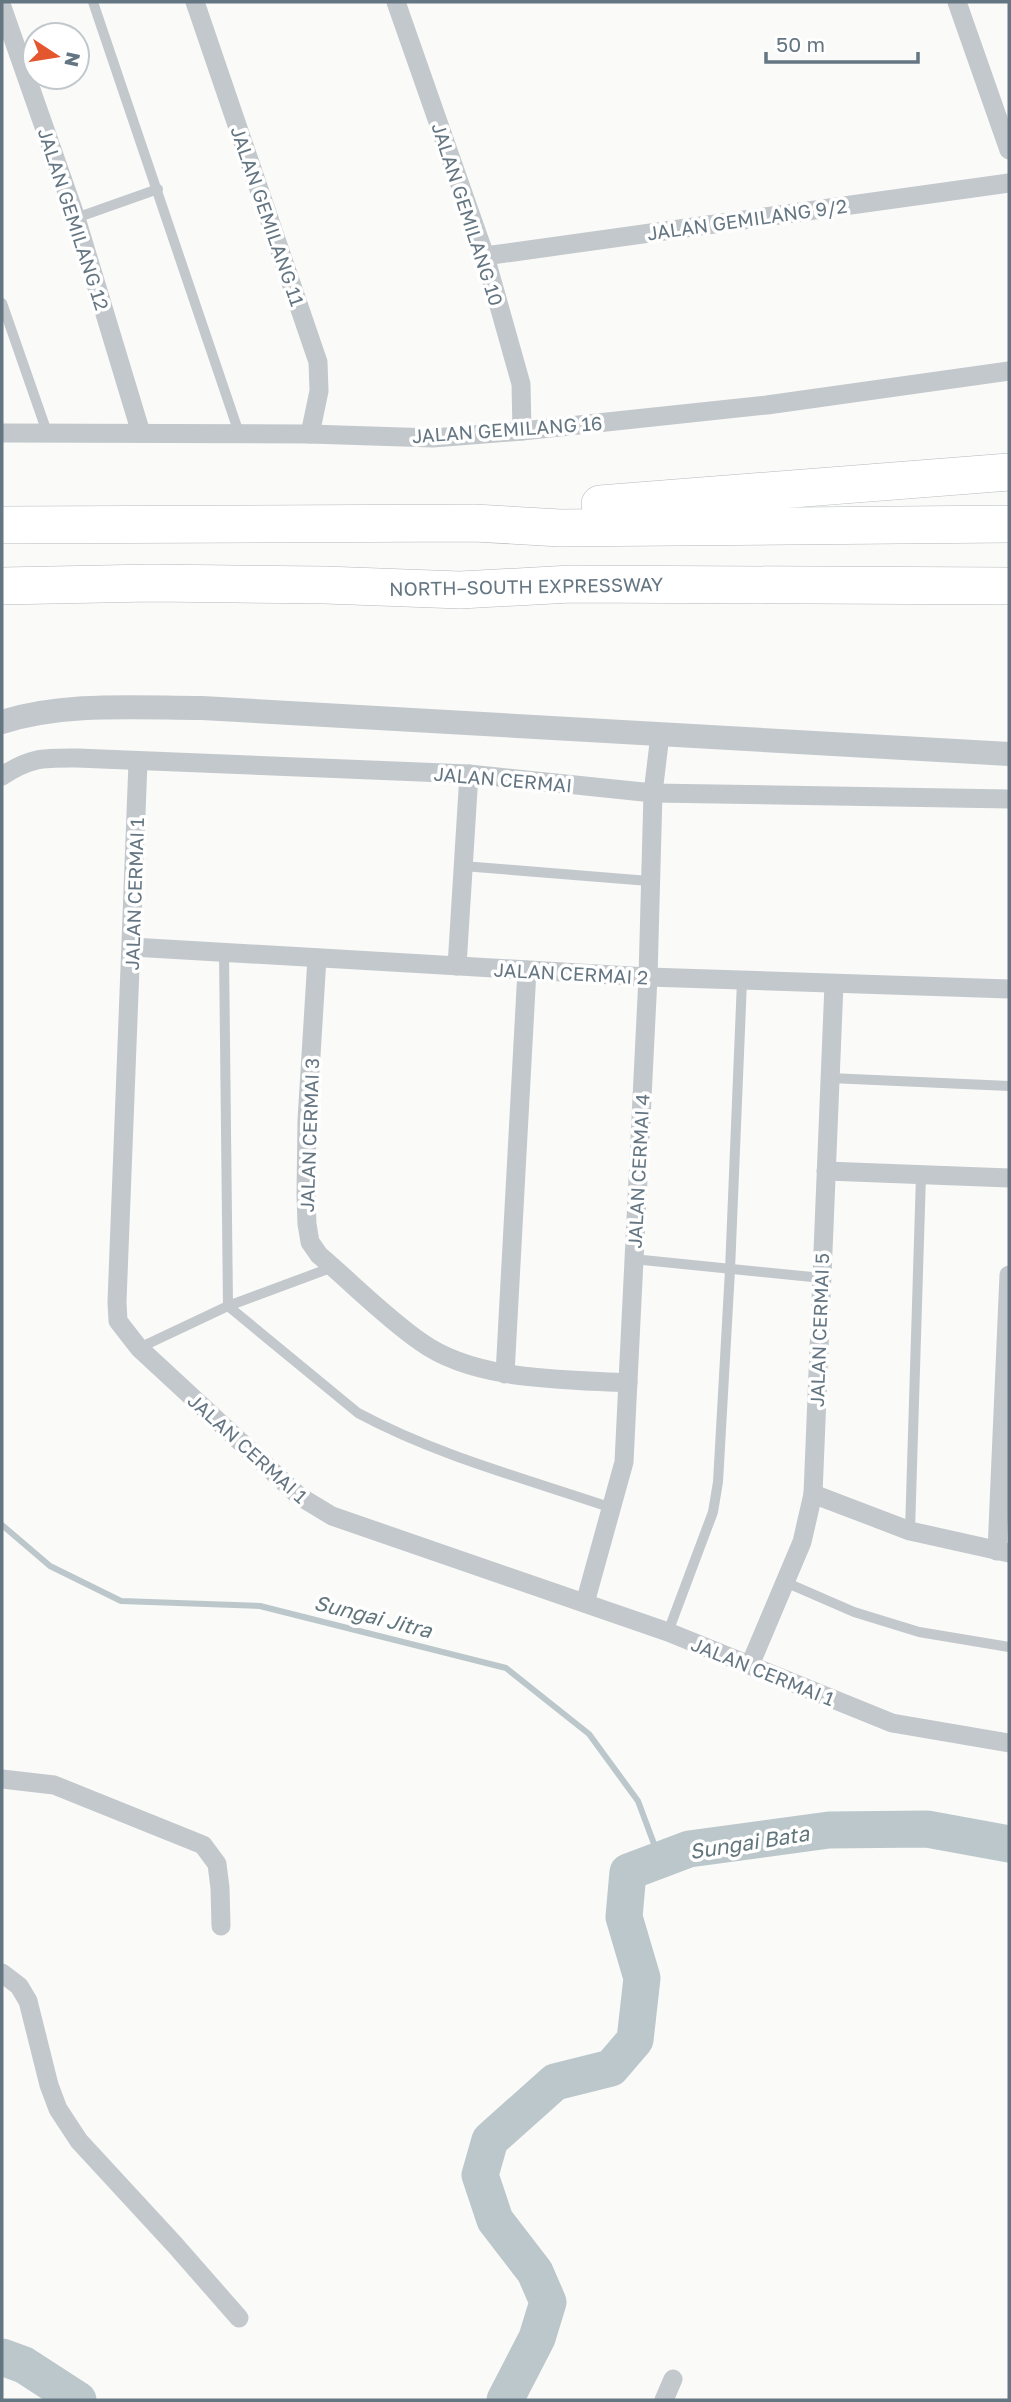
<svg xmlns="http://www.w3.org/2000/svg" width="1011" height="2402" viewBox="0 0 1011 2402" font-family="'Golos Text',sans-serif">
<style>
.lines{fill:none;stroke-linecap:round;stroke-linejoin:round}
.stream{stroke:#bbc7cb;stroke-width:6}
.river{stroke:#bbc7cb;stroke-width:37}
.motorway-casing{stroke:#b4b9bd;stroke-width:38}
.service{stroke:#c3c8cc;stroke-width:10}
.minor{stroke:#c3c8cc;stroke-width:19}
.tertiary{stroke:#c3c8cc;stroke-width:24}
.motorway{stroke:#fff;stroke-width:37}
.labels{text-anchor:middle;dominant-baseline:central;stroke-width:7;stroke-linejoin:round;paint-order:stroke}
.street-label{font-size:19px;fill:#657683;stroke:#fff}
.water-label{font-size:21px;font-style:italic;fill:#60757c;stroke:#fff}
</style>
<rect width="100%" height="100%" fill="#fafaf8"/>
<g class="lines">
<polyline class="stream" points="2,1525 50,1566 121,1601 260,1606 506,1668 589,1734 638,1801 660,1860"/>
<g class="river">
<polyline points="2,2357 24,2365 78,2400"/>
<polyline points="505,2400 537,2338 548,2302 535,2272 495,2220 480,2175 490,2140 555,2082 611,2068 635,2040 642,1978 624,1917 628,1872 689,1849 829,1830 927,1829 1009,1844"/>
</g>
<defs>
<g id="motorway">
<polyline points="600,504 1009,472"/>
<polyline points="2,525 474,523 560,528 1009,524"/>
<polyline points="2,586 152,583 325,585 460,590 571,584 1009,586"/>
</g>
</defs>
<use href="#motorway" class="motorway-casing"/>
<g class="service">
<polyline points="93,2 239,433"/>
<polyline points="76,218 158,189"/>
<polyline points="2,303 48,435"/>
<polyline points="463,866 649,881"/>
<path d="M224 953 228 1306 358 1413C438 1456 527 1479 612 1508"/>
<polyline points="830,1078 1009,1086"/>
<polyline points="633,1259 822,1278"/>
<polyline points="139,1348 228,1306 333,1267"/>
<polyline points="910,1531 921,1175"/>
<polyline points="785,1582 854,1612 919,1632 1009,1647"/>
<polyline points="668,1632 713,1512 718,1482 730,1270 742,981"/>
</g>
<g class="minor">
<polyline points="195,2 318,362 319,391 310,434"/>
<polyline points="396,2 485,256 521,384 522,431"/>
<polyline points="957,2 1009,150"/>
<polyline points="2,7 76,218 141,433"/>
<polyline points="485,256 1009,183"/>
<polyline points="2,433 310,434 433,438 522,431 767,405 1009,371"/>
<polyline points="138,762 117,1302 118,1321 139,1348 299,1496 332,1516 668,1632 892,1723 1009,1743"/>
<path d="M2 776C31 757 43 758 77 758L469 774 653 793 1009 799"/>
<polyline points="132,947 648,977 1009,989"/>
<path d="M317 958 307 1120 306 1195 307 1224 310 1242 319 1255C352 1283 385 1317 421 1342 475 1381 563 1379 628 1383"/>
<polyline points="457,966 469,774"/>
<polyline points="826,1171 1009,1178"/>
<polyline points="505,1374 527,970"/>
<polyline points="813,1494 910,1531 1009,1553"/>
<polyline points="997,1551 1009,1275"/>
<polyline points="585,1603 624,1462 648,977 653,793 660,735"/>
<polyline points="750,1665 802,1542 813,1494 834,984"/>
<polyline points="2,1779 54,1785 203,1845 217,1864 220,1888 221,1926"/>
<polyline points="2,1973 19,1986 28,2001 49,2085 58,2109 79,2141 175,2245 239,2318"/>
<polyline points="664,2400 673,2379"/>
</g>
<path class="tertiary" d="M2 722C66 702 136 708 202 708L1009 754"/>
<use href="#motorway" class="motorway"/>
</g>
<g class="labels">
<g class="street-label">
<text transform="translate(468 214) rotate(72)">JALAN GEMILANG 10</text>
<text transform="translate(268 216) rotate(71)">JALAN GEMILANG 11</text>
<text transform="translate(74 219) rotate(72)">JALAN GEMILANG 12</text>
<text transform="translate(747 219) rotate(-8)">JALAN GEMILANG 9/2</text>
<text transform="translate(507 429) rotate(-4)">JALAN GEMILANG 16</text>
<text transform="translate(526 586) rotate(-1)">NORTH–SOUTH EXPRESSWAY</text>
<text transform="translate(503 779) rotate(5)">JALAN CERMAI</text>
<text transform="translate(134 894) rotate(-88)">JALAN CERMAI 1</text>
<text transform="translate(571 973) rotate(3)">JALAN CERMAI 2</text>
<text transform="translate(309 1135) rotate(-88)">JALAN CERMAI 3</text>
<text transform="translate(638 1171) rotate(-87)">JALAN CERMAI 4</text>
<text transform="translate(819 1330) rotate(-88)">JALAN CERMAI 5</text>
<text transform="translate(248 1448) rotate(42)">JALAN CERMAI 1</text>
<text transform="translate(763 1671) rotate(22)">JALAN CERMAI 1</text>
</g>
<g class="water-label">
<text transform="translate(373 1616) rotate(14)">Sungai Jitra</text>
<text transform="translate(749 1842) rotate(-9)">Sungai Bata</text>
</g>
</g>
<rect width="1011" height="2402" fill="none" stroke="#657683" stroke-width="7"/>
<g transform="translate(56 56) rotate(102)"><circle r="33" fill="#ffffff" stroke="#c1c8cd" stroke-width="2"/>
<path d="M0-5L12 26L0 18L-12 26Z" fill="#e4572e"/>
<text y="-10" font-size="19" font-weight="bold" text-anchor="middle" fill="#657683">N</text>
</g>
<path d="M766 52v10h152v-10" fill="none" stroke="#657683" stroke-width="3.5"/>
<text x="776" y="52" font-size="21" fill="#657683" stroke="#ffffff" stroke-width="5" paint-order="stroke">50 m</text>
</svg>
